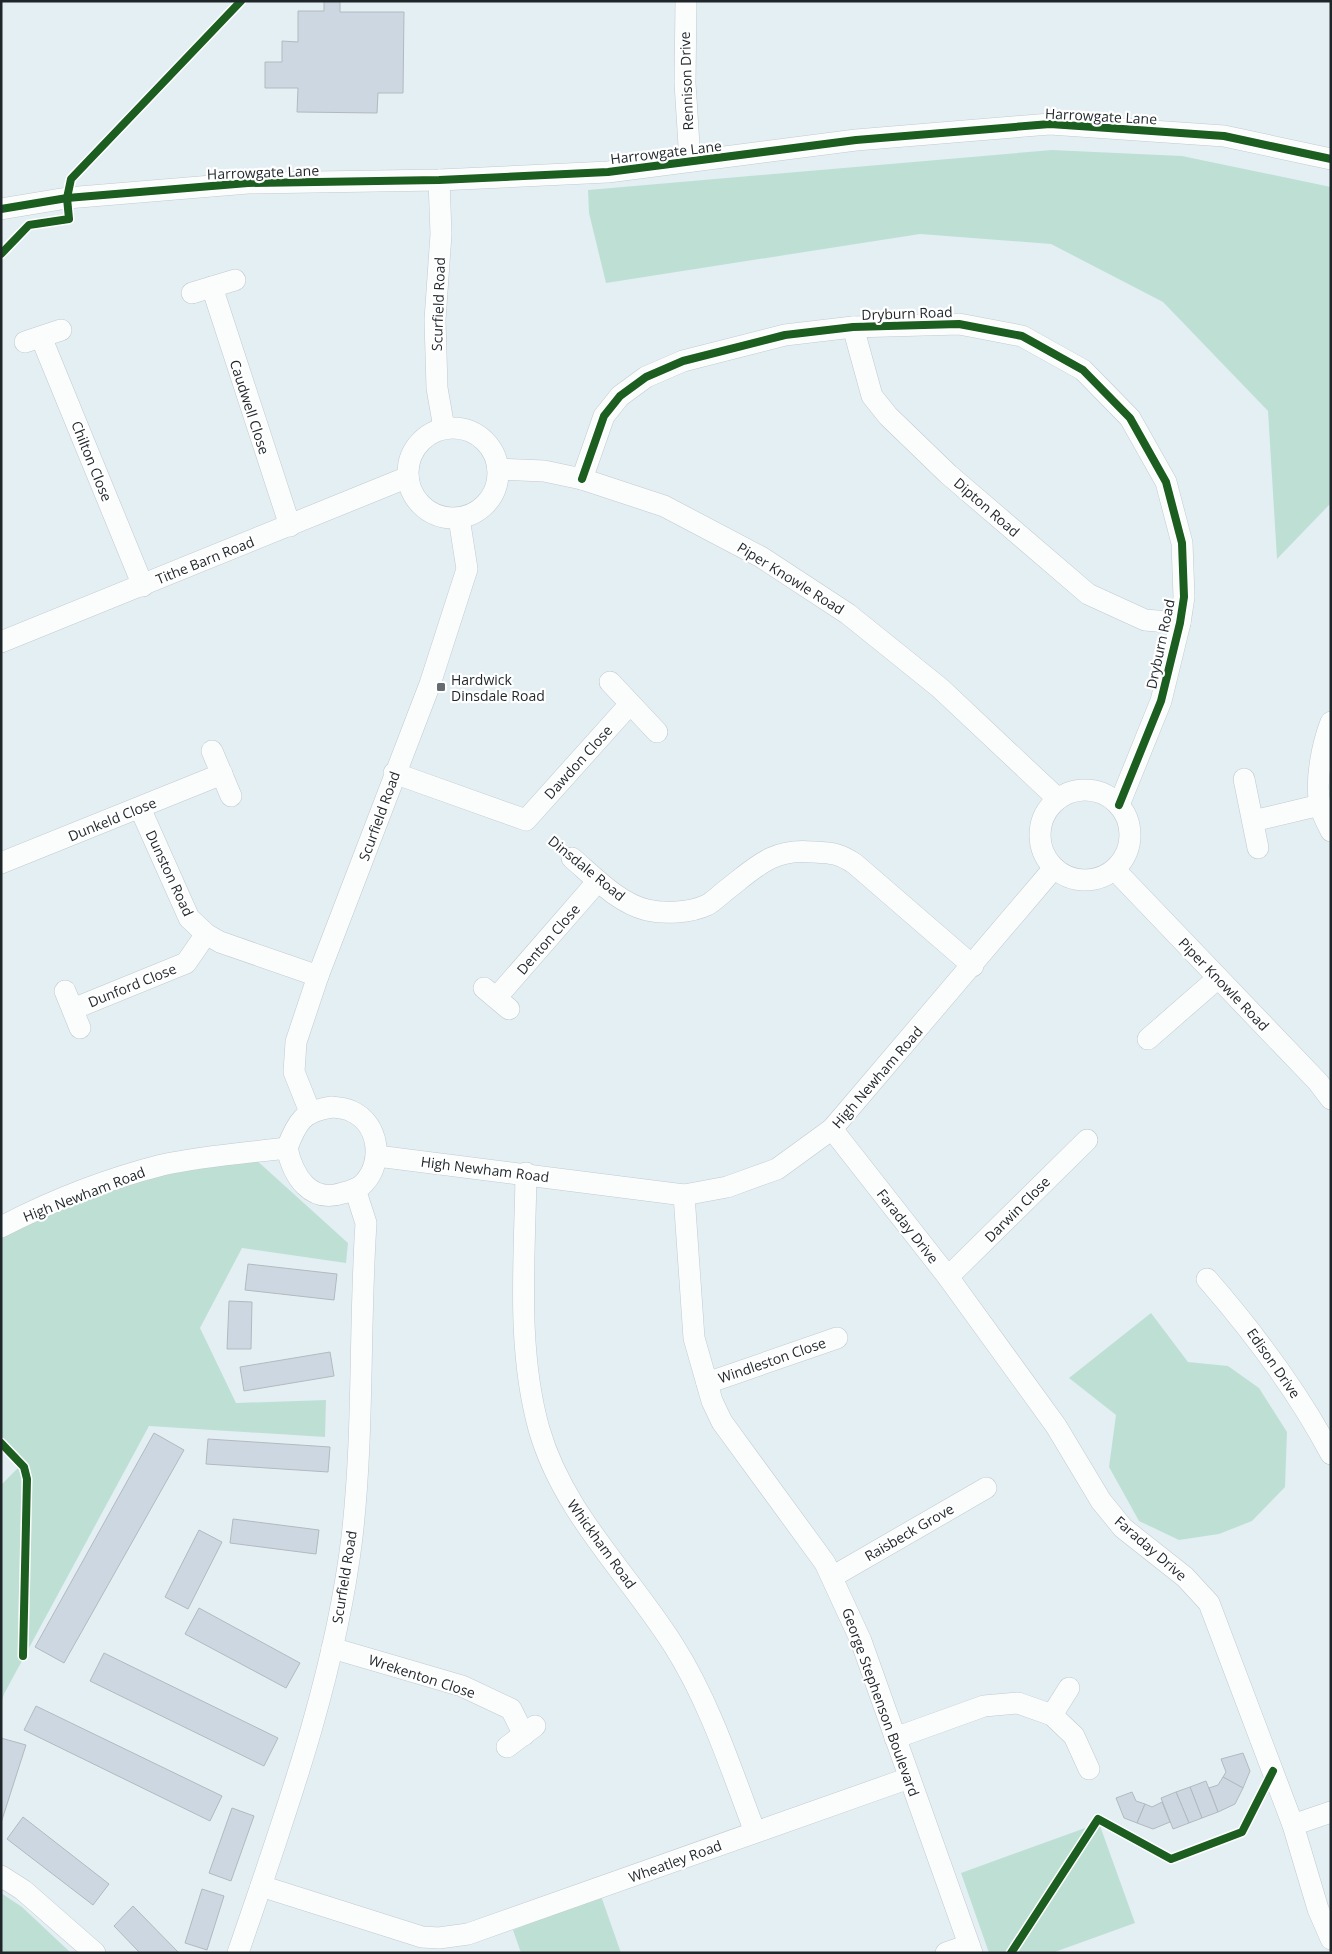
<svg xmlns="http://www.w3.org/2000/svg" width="1332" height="1954" viewBox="0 0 1332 1954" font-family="'Open Sans',sans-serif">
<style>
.green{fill:#bee0d4}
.building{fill:#cdd7e1;stroke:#b2b9be}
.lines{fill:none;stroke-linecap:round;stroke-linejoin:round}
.minor-casing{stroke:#c1cace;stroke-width:22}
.minor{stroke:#fbfdfd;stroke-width:21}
.cycleway-casing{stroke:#fff;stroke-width:11}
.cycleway{stroke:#1b5e20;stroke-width:8}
.poi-dot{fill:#646c71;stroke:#fff;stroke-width:2}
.labels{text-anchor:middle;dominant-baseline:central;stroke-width:4.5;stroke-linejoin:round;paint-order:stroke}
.street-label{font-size:14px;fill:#1f262a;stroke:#fff}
.poi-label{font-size:14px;fill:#1f262a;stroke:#fff;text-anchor:start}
</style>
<rect width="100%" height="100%" fill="#e4eff4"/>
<g class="green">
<polygon points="1052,150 1182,156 1331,187 1331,503 1277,559 1268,411 1163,302 1051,244 920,234 606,283 589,213 588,190"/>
<polygon points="253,1157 348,1243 346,1263 242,1248 200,1328 236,1403 326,1400 325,1437 149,1426 4,1694 1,1704 1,1485 24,1462 1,1437 1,1235 34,1214 182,1169"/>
<polygon points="1151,1313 1188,1362 1228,1366 1259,1388 1287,1432 1285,1487 1252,1521 1219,1534 1179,1540 1139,1521 1109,1467 1116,1415 1069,1378"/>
<polygon points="1099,1823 1135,1923 1052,1953 989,1953 961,1873"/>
<polygon points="1,1893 22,1907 71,1953 1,1953"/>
<polygon points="601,1896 621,1953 521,1953 513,1930"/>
</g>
<g class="building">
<polygon points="324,1 340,1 340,12 404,12 403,93 378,93 377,113 297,112 298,88 265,88 265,62 282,62 282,41 298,42 298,11 324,11"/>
<polygon points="248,1264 337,1274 334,1300 245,1290"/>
<polygon points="229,1301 252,1302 251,1349 227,1349"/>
<polygon points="330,1352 334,1376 244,1391 240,1367"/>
<polygon points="154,1433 184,1450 64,1663 35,1647"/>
<polygon points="208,1439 330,1447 328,1472 206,1464"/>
<polygon points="233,1519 319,1530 316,1554 230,1543"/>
<polygon points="199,1530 222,1542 188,1609 165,1597"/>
<polygon points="199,1608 300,1663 286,1688 185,1634"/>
<polygon points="104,1653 278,1738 264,1766 90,1681"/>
<polygon points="36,1706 222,1796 210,1821 24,1730"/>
<polygon points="1,1738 26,1745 1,1823"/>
<polygon points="1243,1753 1250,1771 1243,1788 1223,1777 1226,1772 1221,1759"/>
<polygon points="1223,1777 1243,1788 1235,1804 1218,1812 1209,1788 1218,1785"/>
<polygon points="1206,1781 1218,1812 1202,1818 1190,1787"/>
<polygon points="1190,1787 1202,1818 1189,1823 1176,1792"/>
<polygon points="1132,1792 1136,1801 1145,1804 1137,1823 1124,1818 1116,1798"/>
<polygon points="1176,1792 1189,1823 1173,1829 1161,1798"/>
<polygon points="1162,1802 1170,1822 1153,1829 1137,1823 1145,1804 1152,1807"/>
<polygon points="232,1808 254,1816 231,1881 209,1873"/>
<polygon points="23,1817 109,1884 93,1905 7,1839"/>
<polygon points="202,1889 224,1896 207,1950 185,1943"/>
<polygon points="133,1906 179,1953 140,1953 114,1926"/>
</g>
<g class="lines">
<defs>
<g id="minor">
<polyline points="686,1 685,83 690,161"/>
<polyline points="439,180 441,234 435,320 437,388 444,428"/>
<polyline points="1,209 67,198 248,183 439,180 608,172 856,140 1050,124 1224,136 1331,159"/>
<polyline points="212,287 290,526"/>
<polyline points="192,293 235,280"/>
<polyline points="853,327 872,396 888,416 948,474 1088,594 1145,620 1180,623"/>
<polyline points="41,337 143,586"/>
<polyline points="25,342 61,330"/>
<circle cx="453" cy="473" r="45"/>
<polyline points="498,469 544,471 582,479 664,506 761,557 848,614 940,688 1058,799"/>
<polyline points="582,479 604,416 620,396 646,377 683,361 785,335 853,327 959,324 1022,336 1083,370 1130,418 1166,482 1182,543 1184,597 1180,623 1161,701 1119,805"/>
<polyline points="1,642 408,477"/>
<polyline points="610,682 657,732"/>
<path d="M1331 722C1322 745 1315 781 1320 805 1322 814 1327 823 1331 831"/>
<polyline points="212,751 231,796"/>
<polyline points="394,773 526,820 630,704"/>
<polyline points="1244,779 1258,848"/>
<circle cx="1085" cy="835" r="45"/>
<polyline points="140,808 189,918 206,934 220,942 318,976"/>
<polyline points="1253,821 1320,805"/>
<path d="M572 858C593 876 618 903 647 910 664 914 690 913 707 905 713 902 720 895 725 891 755 868 772 848 812 852 832 853 839 853 855 864L973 966"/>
<polyline points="1,863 222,774"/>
<polyline points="1115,870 1318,1082 1331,1099"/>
<polyline points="484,988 509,1009"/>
<polyline points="65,991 80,1028"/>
<polyline points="497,997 598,881"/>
<polyline points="73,1009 186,963 206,934"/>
<polyline points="1148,1039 1218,978"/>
<path d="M332 1107C338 1108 346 1108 351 1111 379 1123 384 1162 364 1183 359 1189 351 1191 343 1193 310 1204 293 1176 287 1148 297 1122 303 1111 332 1107Z"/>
<polyline points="310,1112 294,1072 296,1042 318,976 430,684 467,569 459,518"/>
<polyline points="832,1129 948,1277 1056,1426 1101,1501 1123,1528 1185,1577 1209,1603 1293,1825 1318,1909 1331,1939"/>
<polyline points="377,1156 684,1195 727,1187 777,1169 832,1129 1054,868"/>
<path d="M526 1173C525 1258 516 1346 539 1429 563 1513 628 1573 674 1646 710 1703 731 1769 755 1832"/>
<polyline points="684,1195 694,1338 712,1401 722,1422 825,1563 861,1641 972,1953"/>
<path d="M1 1227C51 1201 107 1179 162 1165 203 1156 246 1153 287 1148"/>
<polyline points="948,1277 1087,1140"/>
<path d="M1207 1279C1254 1333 1297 1390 1331 1454"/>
<polyline points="707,1383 837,1338"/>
<polyline points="832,1577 986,1488"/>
<polyline points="332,1648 462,1686 511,1709 524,1735"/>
<polyline points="1052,1715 1069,1688"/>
<polyline points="895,1738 984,1706 1018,1703 1052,1715 1074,1736 1089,1769"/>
<polyline points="507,1747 535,1726"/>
<polyline points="1293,1825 1331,1812"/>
<polyline points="1,1876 23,1890 95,1953"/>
<polyline points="261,1886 422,1937 439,1938 468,1934 909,1778"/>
<path d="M238 1953C284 1818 335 1679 352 1537 364 1433 359 1328 366 1223L355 1189"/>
<polyline points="946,1953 969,1945"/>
</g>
</defs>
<use href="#minor" class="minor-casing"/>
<use href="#minor" class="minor"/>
<defs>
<g id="cycleway">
<polyline points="1,209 67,198 248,183 439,180 608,172 856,140 1050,124 1224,136 1331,159"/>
<polyline points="1,254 29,225 69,219 67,198 71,179 241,1"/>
<polyline points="582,479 604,416 620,396 646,377 683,361 785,335 853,327 959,324 1022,336 1083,370 1130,418 1166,482 1182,543 1184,597 1180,623 1161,701 1119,805"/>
<polyline points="1,1443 24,1467 27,1479 23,1656"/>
<polyline points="1011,1953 1098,1819 1171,1859 1242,1832 1273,1771"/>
</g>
</defs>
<use href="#cycleway" class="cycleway-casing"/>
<use href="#cycleway" class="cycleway"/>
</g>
<rect class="poi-dot" x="436" y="682" width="10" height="10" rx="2.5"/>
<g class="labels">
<g class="street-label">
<text transform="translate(686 81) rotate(-92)">Rennison Drive</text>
<text transform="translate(1101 116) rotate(3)">Harrowgate Lane</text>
<text transform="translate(666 152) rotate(-7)">Harrowgate Lane</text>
<text transform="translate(263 172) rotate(-2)">Harrowgate Lane</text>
<text transform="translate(438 304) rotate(-88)">Scurfield Road</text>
<text transform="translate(907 313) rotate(-2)">Dryburn Road</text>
<text transform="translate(250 407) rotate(72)">Caudwell Close</text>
<text transform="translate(92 461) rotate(68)">Chilton Close</text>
<text transform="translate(987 507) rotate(41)">Dipton Road</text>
<text transform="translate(205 560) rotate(-22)">Tithe Barn Road</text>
<text transform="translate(791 578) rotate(32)">Piper Knowle Road</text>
<text transform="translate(1160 644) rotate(-78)">Dryburn Road</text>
<text transform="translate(578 762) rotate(-48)">Dawdon Close</text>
<text transform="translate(379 816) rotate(-70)">Scurfield Road</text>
<text transform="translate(112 819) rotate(-22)">Dunkeld Close</text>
<text transform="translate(587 868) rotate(39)">Dinsdale Road</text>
<text transform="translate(170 873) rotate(65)">Dunston Road</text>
<text transform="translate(548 939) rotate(-49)">Denton Close</text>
<text transform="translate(1224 984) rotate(46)">Piper Knowle Road</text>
<text transform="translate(132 985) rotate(-22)">Dunford Close</text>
<text transform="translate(877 1077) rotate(-49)">High Newham Road</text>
<text transform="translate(485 1169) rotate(7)">High Newham Road</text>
<text transform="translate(84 1194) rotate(-21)">High Newham Road</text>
<text transform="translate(1017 1209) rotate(-45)">Darwin Close</text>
<text transform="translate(908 1226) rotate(52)">Faraday Drive</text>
<text transform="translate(772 1360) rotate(-19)">Windleston Close</text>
<text transform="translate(1274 1363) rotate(55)">Edison Drive</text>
<text transform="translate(909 1532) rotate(-30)">Raisbeck Grove</text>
<text transform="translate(602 1544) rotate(54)">Whickham Road</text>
<text transform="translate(1151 1548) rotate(41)">Faraday Drive</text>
<text transform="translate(344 1577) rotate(-81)">Scurfield Road</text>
<text transform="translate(422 1676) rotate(18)">Wrekenton Close</text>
<text transform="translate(881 1702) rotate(70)">George Stephenson Boulevard</text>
<text transform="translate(675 1861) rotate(-20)">Wheatley Road</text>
</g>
<g class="poi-label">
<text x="451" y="679">Hardwick<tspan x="451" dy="16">Dinsdale Road</tspan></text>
</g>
</g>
<rect width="1332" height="1954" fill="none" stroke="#1f262a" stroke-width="5"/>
</svg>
